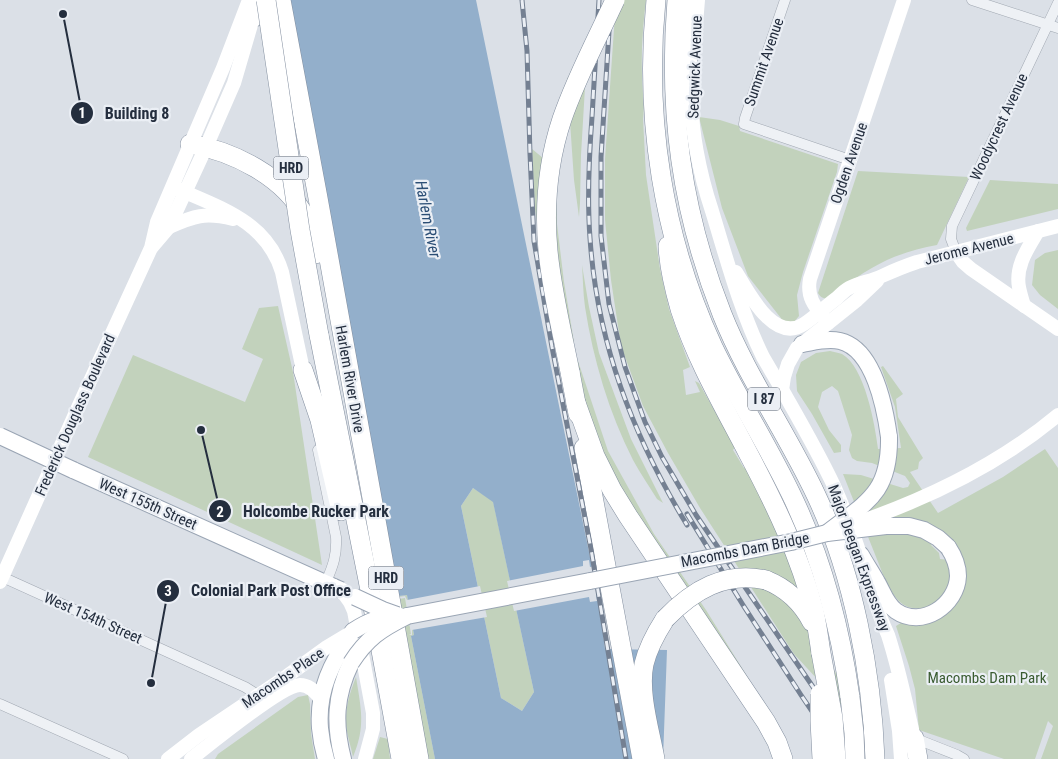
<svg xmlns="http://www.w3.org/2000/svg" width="1058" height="759" viewBox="0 0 1058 759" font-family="'Roboto Condensed',sans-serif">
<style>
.green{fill:#c2d2bc}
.water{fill:#93afcb;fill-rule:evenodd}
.pier{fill:#dbe0e7}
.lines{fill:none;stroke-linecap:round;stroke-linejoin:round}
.street-casing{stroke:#a0a7b1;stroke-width:11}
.primary-casing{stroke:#9aa5b4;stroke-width:18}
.highway-casing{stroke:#828e9f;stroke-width:20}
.street{stroke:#eef1f5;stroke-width:10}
.secondary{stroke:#fff;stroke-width:14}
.primary{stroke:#fff;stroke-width:16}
.highway{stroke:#fff;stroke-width:19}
.rail-casing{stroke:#748092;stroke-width:5}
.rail{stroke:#ebeff5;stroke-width:3;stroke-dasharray:9;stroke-linecap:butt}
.primary-bridge-casing{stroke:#9aa5b4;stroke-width:18;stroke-linecap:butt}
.highway-bridge-casing{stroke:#828e9f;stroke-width:20;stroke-linecap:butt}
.secondary-bridge{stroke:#fff;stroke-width:14}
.primary-bridge{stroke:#fff;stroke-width:16}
.highway-bridge{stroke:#fff;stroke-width:19}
.labels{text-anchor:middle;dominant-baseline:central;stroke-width:4.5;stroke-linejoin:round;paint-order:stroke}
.shield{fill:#ebeff5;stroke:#606875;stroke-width:1}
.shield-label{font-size:14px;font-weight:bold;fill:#242e3e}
.street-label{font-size:15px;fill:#242e3e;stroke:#ebeff5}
.park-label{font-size:15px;fill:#395b30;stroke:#ebeff5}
.water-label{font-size:16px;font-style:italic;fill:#2b4e75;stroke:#ebeff5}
.leader{fill:none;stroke:#242e3e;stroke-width:2}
.callout-dot{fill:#242e3e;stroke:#ebeff5;stroke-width:2}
.mark-label{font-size:15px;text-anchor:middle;font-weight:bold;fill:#fff}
.callout-label{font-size:16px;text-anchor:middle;font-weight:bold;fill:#242e3e;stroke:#ebeff5;stroke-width:4.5;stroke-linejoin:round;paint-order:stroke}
</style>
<rect width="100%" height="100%" fill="#dbe0e7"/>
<g class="green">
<path d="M616 0H646C643 25 641 50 642 75 642 90 645 105 643 119L646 175 660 269 669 309 690 367 683 370 686 395 700 392 695 381 699 383 735 447 733 450 744 468 761 460 834 670 841 681 842 706 794 654 700 508 668 453 643 406 621 346 611 280 605 220V159Z"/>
<polygon points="586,70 581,155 580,203 579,217 574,180 567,78"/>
<polygon points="699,117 720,120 739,126 740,131 838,164 837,172 803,272 797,295 799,316 794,322 784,322 748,276 722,208"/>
<polygon points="532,149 543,158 556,189 557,224 564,282 574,342 569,350 546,277 535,209"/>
<path d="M858 171 969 177 937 245C920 248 903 253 887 260 866 270 846 284 827 299 823 298 820 297 818 293Z"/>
<polygon points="990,180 1058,184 1058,209 967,231 966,228"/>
<polygon points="1058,250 1058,309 1040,295 1032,285 1035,260 1045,253"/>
<path d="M582 265 589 307 599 353 631 439 663 503 657 499C649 486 640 473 633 460 609 413 593 359 585 307 583 293 583 279 582 265Z"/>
<polygon points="278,306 293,372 322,565 88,457 133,355 245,402 263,359 242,349 259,308"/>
<path d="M830 351C834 352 839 353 842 354 865 367 875 425 878 449L901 448 895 407 881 367 883 366 903 394 896 399 898 417 923 458 919 462 918 469 910 472 938 513 1003 477 1045 449 1058 468V759H1041L1053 726 1048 721 1035 759H1004L919 730 915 689 909 666 896 626 904 621 923 622 942 616 953 607 964 588V567L958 549 943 532 931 545 939 553 940 559 949 560C953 580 951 603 927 608 919 609 911 609 904 605 897 601 893 593 888 587L843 474 861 475 903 488 908 487 910 483 905 476 872 463 857 461 852 458 849 450 852 435 838 391 832 386 822 392 818 407 829 430 841 445V452L834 453 812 414 797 391 796 375 801 362 816 353Z"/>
<polygon points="578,361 608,451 654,534 706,610 750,681 625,501 590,435 576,371"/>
<polygon points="473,488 493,501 534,692 522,711 501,698 461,506"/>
<polygon points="407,595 414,635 411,636 435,759 428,759 399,596"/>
<path d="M356 677C361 709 366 726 353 757 351 746 347 735 346 725 345 708 350 692 356 677Z"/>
<polygon points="308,695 310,704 311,734 315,759 215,759 218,754 298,697"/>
<polygon points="380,737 388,739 390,759 373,759"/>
</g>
<path class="water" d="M290 0H476L590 557 599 602 605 649 667 650 663 759H435L411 636 414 635 407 595 399 596ZM473 488 493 502 534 692 522 711 501 698 461 506Z"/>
<g class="pier">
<polygon points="589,560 590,567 594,566 599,593 596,594 597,601 590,602 589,597 514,611 507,581 583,566 583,561"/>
<polygon points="480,586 487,617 412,630 412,635 409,635 411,634 405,598 399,599 399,597 405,596 407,600"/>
</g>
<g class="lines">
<defs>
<g id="street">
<polyline points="785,0 745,118 744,124 850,160"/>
<polyline points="972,0 1058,28"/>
<polyline points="956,252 951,239 952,226 1058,3"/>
<path d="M318 450 336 537C337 555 333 566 326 582"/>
<polyline points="0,576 245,687 253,692 261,699"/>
<polyline points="0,704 123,759"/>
<polyline points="914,738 957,755 964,759"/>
</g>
<g id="primary">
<path d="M802 344C814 342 827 338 840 341 874 349 885 408 889 437"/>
<polyline points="73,470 334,587"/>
<path d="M861 555C866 564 872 573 877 582 883 592 886 604 896 611 922 629 957 605 958 576 958 565 954 556 948 547"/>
<polyline points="407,616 590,581"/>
<path d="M326 759C323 749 321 739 320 728 317 690 332 662 353 631"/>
<path d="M343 759C334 724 335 696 351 663"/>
</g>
<g id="highway">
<polyline points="281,0 318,198 419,759"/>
<path d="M656 0C644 118 663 239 713 347 737 397 767 444 791 494 822 558 840 627 850 697"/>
<path d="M677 0C668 111 681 210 722 314 747 377 787 433 816 495 853 573 872 673 875 759"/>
<polyline points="688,9 688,73 691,97"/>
<polyline points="253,18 259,0"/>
<path d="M190 144C233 151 285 177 305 217 311 228 314 242 316 254"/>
<path d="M668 246C669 268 674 288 680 309 697 361 723 405 748 453 775 504 800 556 814 611 817 625 819 639 821 653"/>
<polyline points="319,335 368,580 401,759"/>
<polyline points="303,370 320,420 341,511"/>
<polyline points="570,372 578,414"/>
<polyline points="576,403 595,456 612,490 628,516 766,722 777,742 783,759"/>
<polyline points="584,448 642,759"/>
<path d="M766 580C786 588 802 603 812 622"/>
<polyline points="914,738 918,759"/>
<path d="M655 759C650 731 638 692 644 664 648 647 656 633 665 619"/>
</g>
</defs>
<use href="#street" class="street-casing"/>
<use href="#primary" class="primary-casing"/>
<use href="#highway" class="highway-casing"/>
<use href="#street" class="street"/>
<g class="secondary">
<polyline points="696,24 698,0"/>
<path d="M693 88C688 123 701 178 712 211 727 260 740 310 763 357 770 369 777 381 784 393 801 423 819 454 834 486 852 526 864 566 877 607 880 617 884 626 888 635 899 669 906 704 914 738"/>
<path d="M178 189C221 208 267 222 282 272L303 370"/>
<path d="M169 227C194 216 205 212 233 219"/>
<polyline points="152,247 169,227 206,147 234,83 253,18 245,14"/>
<polyline points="956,252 963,262 971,269 1058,329"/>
<path d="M736 272C748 292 774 344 804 324 816 316 826 306 837 298 841 294 845 290 849 288 859 283 871 281 882 276 893 271 905 266 917 262L1058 226"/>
<path d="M1024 306C1022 299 1020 293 1019 287 1015 266 1028 248 1038 231"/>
<path d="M828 323C817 309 806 299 810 279L904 0"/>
<polyline points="782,390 784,377 788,364 797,348 857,300 877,281"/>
<polyline points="0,582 80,403 151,248 157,222 223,68 249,0"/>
<path d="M331 585C342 590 350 600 354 611L373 713V729L365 759"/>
<polyline points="891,680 899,731 901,759"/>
<polyline points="168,759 199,735 287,676 327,647 352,632"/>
<path d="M191 759C209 745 282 685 300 685 310 685 316 692 321 700"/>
</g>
<use href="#primary" class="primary"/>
<use href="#highway" class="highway"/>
<defs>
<g id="rail">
<polyline points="522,0 527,51 530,154 534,241 552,347 591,549 626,759"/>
<path d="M599 0C597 39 594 78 592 117 589 157 587 198 590 238 597 343 633 436 687 525"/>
<polyline points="611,0 601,157 601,236 609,304 625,367 645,422 662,457 696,515 862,759"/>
<polyline points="687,514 743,605 801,695 844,759"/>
</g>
</defs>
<use href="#rail" class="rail-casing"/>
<use href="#rail" class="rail"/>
<defs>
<g id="primary-bridge">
<polyline points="0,436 73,470"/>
<path d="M827 533C867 502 890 493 889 437"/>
<polyline points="590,581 791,542 827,533 886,526 909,526 924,530 938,538 948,547"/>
<polyline points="334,587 341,590"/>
<polyline points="355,597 383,610 397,615"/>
<path d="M353 631C370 620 380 617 400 616"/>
<path d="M351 663C367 638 381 629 407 616"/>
</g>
<g id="highway-bridge">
<polyline points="266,0 300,230 319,335"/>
<path d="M570 372C562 332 552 292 548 251 544 207 548 161 562 119 576 78 597 39 615 0"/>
<path d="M665 619C693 590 725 571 766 580"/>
<polyline points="821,653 833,718 836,759"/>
<polyline points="820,694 820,721 822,759"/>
<polyline points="850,697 854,733 855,759"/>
</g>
</defs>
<use href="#primary-bridge" class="primary-bridge-casing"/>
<use href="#highway-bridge" class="highway-bridge-casing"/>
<path class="secondary-bridge" d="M848 526C923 501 997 466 1058 415"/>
<use href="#primary-bridge" class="primary-bridge"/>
<use href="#highway-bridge" class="highway-bridge"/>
</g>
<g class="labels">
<g class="shield">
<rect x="273.5" y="156.5" width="35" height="23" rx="4"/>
<rect x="748" y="387.5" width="32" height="23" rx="4"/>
<rect x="368.5" y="566.5" width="35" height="23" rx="4"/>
</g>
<g class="shield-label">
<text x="291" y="168">HRD</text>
<text x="764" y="399">I 87</text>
<text x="386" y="578">HRD</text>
</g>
<g class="street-label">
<text transform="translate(764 62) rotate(-71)">Summit Avenue</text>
<text transform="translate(695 67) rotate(-88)">Sedgwick Avenue</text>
<text transform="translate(999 127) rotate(-65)">Woodycrest Avenue</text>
<text transform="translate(849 163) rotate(-71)">Ogden Avenue</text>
<text transform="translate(969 249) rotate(-14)">Jerome Avenue</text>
<text transform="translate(350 379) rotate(80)">Harlem River Drive</text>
<text transform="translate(75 415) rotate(-66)">Frederick Douglass Boulevard</text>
<text transform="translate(148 504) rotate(24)">West 155th Street</text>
<text transform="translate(745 550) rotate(-11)">Macombs Dam Bridge</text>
<text transform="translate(859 558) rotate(70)">Major Deegan Expressway</text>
<text transform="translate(93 618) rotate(24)">West 154th Street</text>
<text transform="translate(283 678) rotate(-34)">Macombs Place</text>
</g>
<g class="park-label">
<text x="987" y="678">Macombs Dam Park</text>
</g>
<g class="water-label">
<text transform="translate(428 219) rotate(79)">Harlem River</text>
</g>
</g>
<path class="leader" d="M63 14L82 113M201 430L220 511M151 683L168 591"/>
<g class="callout-dot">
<circle cx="63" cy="14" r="5"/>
<circle cx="201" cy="430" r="5"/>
<circle cx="151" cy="683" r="5"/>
<circle cx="82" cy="113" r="12"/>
<circle cx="220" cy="511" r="12"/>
<circle cx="168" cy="591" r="12"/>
</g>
<g class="mark-label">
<text x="82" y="118">1</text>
<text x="220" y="517">2</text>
<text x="168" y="596">3</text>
</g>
<g class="callout-label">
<text x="137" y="119">Building 8</text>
<text x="316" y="517">Holcombe Rucker Park</text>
<text x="271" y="596">Colonial Park Post Office</text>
</g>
</svg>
